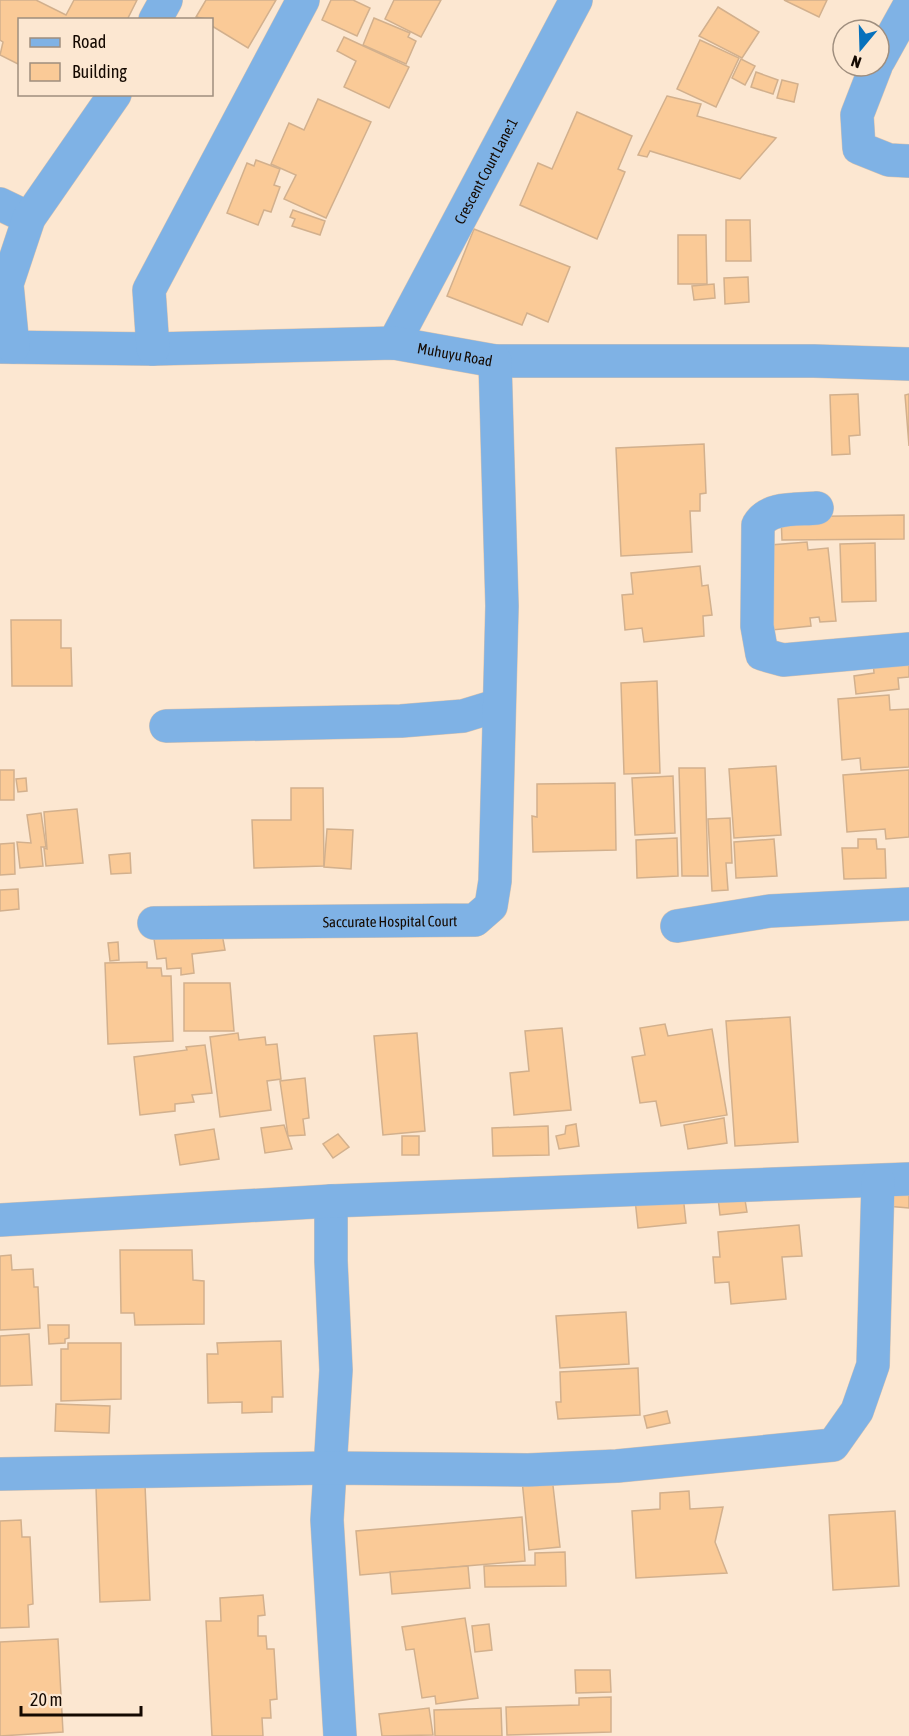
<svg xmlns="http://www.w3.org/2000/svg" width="909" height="1736" viewBox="0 0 909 1736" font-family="'Asap Condensed',sans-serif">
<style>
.building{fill:#faca97;stroke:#d2b08d;stroke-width:1.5}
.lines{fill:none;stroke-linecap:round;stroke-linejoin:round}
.street-casing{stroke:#d7c3b0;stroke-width:34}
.street{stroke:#7fb2e5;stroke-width:33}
.labels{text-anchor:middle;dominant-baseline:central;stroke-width:4.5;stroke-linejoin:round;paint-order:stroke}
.street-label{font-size:15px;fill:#140901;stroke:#fce7d1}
</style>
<rect width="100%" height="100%" fill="#fce7d1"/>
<g class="building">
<polygon points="0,0 36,0 66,15 74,0 137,0 127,20 20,20 20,65 0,55 3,42 0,40"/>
<polygon points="206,0 276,0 248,48 212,26 212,20 196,17"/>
<polygon points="331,0 353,0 370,8 357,36 322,20"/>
<polygon points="394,0 441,0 421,37 385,19"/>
<polygon points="784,0 827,0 819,17"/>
<polygon points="718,7 759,32 742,58 699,36"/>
<polygon points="374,18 410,33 408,37 416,41 406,64 363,45"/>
<polygon points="344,37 409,67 389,108 344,87 356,61 337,51"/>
<polygon points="700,40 739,58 716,107 677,89"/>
<polygon points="741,59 755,66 745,85 732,78"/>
<polygon points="756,72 778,80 773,94 751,87"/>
<polygon points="782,80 798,84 794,102 777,98"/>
<polygon points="667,96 701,104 697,116 776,138 740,179 650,151 647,157 638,155"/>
<polygon points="318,99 371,122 326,218 284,199 296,175 271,164 289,123 304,130"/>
<polygon points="577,112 632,136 618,169 625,172 597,239 520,205 538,163 552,169"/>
<polygon points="256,160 280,169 274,185 280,187 271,212 264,210 258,225 227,213 247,163 254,166"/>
<polygon points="293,210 325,221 320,235 292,226 295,219 290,217"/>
<polygon points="726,220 750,220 751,261 726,261"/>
<polygon points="474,229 570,267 548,322 527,313 522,325 447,296"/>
<polygon points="678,235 706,235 707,284 678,284"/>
<polygon points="748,277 749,302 725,304 724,278"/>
<polygon points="714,284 715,298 694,300 692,286"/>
<polygon points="858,394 860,435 849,436 850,454 832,455 830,395"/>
<polygon points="909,394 909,446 905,395"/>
<polygon points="704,444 706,493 700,494 700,511 690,511 692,552 621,556 616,448"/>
<polygon points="904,515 904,539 782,540 781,517"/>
<polygon points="807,542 808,550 828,548 836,621 820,622 819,617 810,618 811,626 772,630 770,545"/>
<polygon points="875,543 876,601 842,602 840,544"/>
<polygon points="700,566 702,586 708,585 712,615 703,616 704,636 644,642 642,628 625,630 622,595 633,594 631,573"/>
<polygon points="11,620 61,620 61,648 71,648 72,686 12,686"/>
<polygon points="909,656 909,677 898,678 899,689 856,694 854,676 874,673 873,660"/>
<polygon points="657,681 660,773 624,774 621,683"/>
<polygon points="889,695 890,710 909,709 909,767 861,770 860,758 842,760 838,699"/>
<polygon points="776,766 781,835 734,838 729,769"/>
<polygon points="679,768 705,768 708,876 682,876"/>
<rect x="0" y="770" width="14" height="30"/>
<polygon points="909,770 909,837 886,839 885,829 847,832 843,775"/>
<polygon points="673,776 675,833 635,835 632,778"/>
<polygon points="26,778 27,791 18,792 16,779"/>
<polygon points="615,783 616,850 533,852 532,816 537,817 537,784"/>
<polygon points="291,788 323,788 324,866 254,868 252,820 291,820"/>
<polygon points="77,809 83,863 46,866 44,848 47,849 44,812"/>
<polygon points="41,813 46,847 41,847 43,866 20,868 17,842 31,843 27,815"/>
<polygon points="730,818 732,863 726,863 728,890 712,891 708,819"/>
<polygon points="327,829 353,830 351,869 324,867"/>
<polygon points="677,838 678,876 637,878 636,840"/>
<polygon points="774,839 777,876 736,878 734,842"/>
<polygon points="858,839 876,839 877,849 885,849 886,878 844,879 842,848 858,848"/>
<polygon points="14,843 15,874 0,875 0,844"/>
<polygon points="130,853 131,873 111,874 109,855"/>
<polygon points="18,889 19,909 0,911 0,890"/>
<polygon points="220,923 225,950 192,954 194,973 181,975 181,968 167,969 166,958 157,959 153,932"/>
<polygon points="118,942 119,960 110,961 108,943"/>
<polygon points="147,962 147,968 161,968 162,976 171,976 173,1041 108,1044 105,963"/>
<polygon points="184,983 230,983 234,1031 184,1031"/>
<polygon points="790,1017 798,1142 735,1146 726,1021"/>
<polygon points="665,1024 668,1036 712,1029 727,1115 661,1126 656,1101 640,1103 632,1057 645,1055 640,1028"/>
<polygon points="562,1028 571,1110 514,1115 510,1073 529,1071 525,1031"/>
<polygon points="238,1033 239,1040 265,1037 266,1045 277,1044 281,1079 267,1081 271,1110 220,1117 210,1037"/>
<polygon points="417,1033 425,1131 383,1135 374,1036"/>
<polygon points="205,1045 212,1093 192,1095 194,1102 175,1104 175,1111 140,1115 134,1057 187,1050 186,1047"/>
<polygon points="305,1078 309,1118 303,1119 305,1135 288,1136 280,1081"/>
<polygon points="724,1118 727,1143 688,1149 684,1125"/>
<polygon points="576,1124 579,1146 559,1149 556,1136 565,1134 566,1126"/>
<polygon points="284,1125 292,1149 265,1153 261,1128"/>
<polygon points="548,1126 549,1155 493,1156 492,1128"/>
<polygon points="214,1129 219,1159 180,1165 175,1135"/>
<polygon points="338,1134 349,1147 333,1158 323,1144"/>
<rect x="402" y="1136" width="17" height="19"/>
<polygon points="888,1191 909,1193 909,1208 886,1206"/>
<polygon points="744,1194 747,1212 720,1215 718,1198"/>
<polygon points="683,1195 686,1223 638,1228 635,1199"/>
<polygon points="799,1225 802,1256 782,1257 786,1299 731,1304 729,1282 715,1283 713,1257 720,1257 718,1232"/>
<polygon points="120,1250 192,1250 193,1280 204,1281 204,1324 135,1325 134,1313 121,1313"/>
<polygon points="11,1255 12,1270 33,1269 34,1287 38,1287 40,1328 0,1330 0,1256"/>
<polygon points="626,1312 629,1364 560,1368 556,1316"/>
<polygon points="48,1325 69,1325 69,1338 65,1339 65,1343 49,1344"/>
<polygon points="29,1334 32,1385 0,1386 0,1336"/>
<polygon points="281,1341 283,1397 272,1397 272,1412 242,1413 242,1402 208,1403 207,1354 218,1354 217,1343"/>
<polygon points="68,1343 121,1343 121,1399 61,1401 61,1349 68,1349"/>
<polygon points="638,1368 640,1415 558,1419 556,1402 561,1402 560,1372"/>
<polygon points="56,1404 110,1406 109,1433 55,1431"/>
<polygon points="667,1411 670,1423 647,1428 644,1416"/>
<polygon points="552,1477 560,1547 529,1550 522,1480"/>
<polygon points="145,1485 150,1600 100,1602 96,1487"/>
<polygon points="689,1491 690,1509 723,1507 715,1542 727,1573 636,1578 632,1511 660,1509 660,1493"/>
<polygon points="895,1511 899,1586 833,1590 829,1515"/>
<polygon points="522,1517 525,1561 360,1575 356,1531"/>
<polygon points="21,1520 22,1537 30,1537 33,1604 28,1605 29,1627 0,1628 0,1521"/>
<polygon points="565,1552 566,1586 485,1587 484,1566 535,1565 535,1553"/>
<polygon points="468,1566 470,1588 392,1594 390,1572"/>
<polygon points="263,1595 265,1615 258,1616 258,1636 266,1636 267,1649 274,1649 277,1699 270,1700 271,1718 262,1718 263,1736 212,1736 206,1621 221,1621 220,1598"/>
<polygon points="465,1618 478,1698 436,1704 435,1696 422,1698 414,1649 406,1650 402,1627"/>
<polygon points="489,1624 492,1650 475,1652 472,1626"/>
<polygon points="58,1639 63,1732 0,1736 0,1642"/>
<polygon points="575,1670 610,1670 611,1692 576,1693"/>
<polygon points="611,1697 611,1732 507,1735 506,1707 579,1705 579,1698"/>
<polygon points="429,1708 433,1735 382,1736 379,1714"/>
<polygon points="501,1708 502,1736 435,1736 434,1710"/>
</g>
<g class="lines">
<defs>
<g id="street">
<polyline points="155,20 166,0"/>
<polyline points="879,60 909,6"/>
<polyline points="876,66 857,115 859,148 889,160 909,161"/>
<polyline points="0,204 29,218"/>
<path id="s1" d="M394 343 576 0"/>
<path id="s2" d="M0 347 153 349 394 343 495 361H814L909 364"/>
<polyline points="13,347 7,284 29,218 115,94"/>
<polyline points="153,349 149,290 303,0"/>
<path d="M817 508C797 510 769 506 758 525L757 626 762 654 783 660 909 649"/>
<polyline points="166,726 401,721 463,716 499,705"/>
<path id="s3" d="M154 923 475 920 491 906 495 881 502 606 495 361"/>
<polyline points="677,926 770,911 909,904"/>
<polyline points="331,1201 331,1261 336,1370 327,1520 340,1736"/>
<polyline points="0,1220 331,1201 909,1179"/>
<polyline points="0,1474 328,1468 528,1470 617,1466 833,1445 857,1411 873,1365 878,1181"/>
</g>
</defs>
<use href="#street" class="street-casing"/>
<use href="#street" class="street"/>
</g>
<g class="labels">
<g class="street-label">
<text stroke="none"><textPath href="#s1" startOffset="195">Crescent Court Lane:1</textPath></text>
<text stroke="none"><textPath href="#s2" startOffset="456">Muhuyu Road</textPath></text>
<text stroke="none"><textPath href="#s3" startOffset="236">Saccurate Hospital Court</textPath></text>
</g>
</g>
<rect x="18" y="18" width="195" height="78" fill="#fce7d1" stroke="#9f8e7e" stroke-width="1.5"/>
<rect x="30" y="38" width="30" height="9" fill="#7fb2e5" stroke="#9f8e7e" stroke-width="1.5"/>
<text x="72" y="48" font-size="18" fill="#140901">Road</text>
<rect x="30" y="63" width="30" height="18" fill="#faca97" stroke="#9f8e7e" stroke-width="1.5"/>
<text x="72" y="78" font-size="18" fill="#140901">Building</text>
<g transform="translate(861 48) rotate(199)"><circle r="28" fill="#fce7d1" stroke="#9f8e7e" stroke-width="1.5"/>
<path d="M0-4.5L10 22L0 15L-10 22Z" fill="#0771bc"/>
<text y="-9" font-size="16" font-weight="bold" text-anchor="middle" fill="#140901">N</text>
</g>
<path d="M21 1706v9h120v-9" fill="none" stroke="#140901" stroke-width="3"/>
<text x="30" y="1706" font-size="18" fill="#140901" stroke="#fce7d1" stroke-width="4.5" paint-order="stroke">20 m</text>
</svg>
